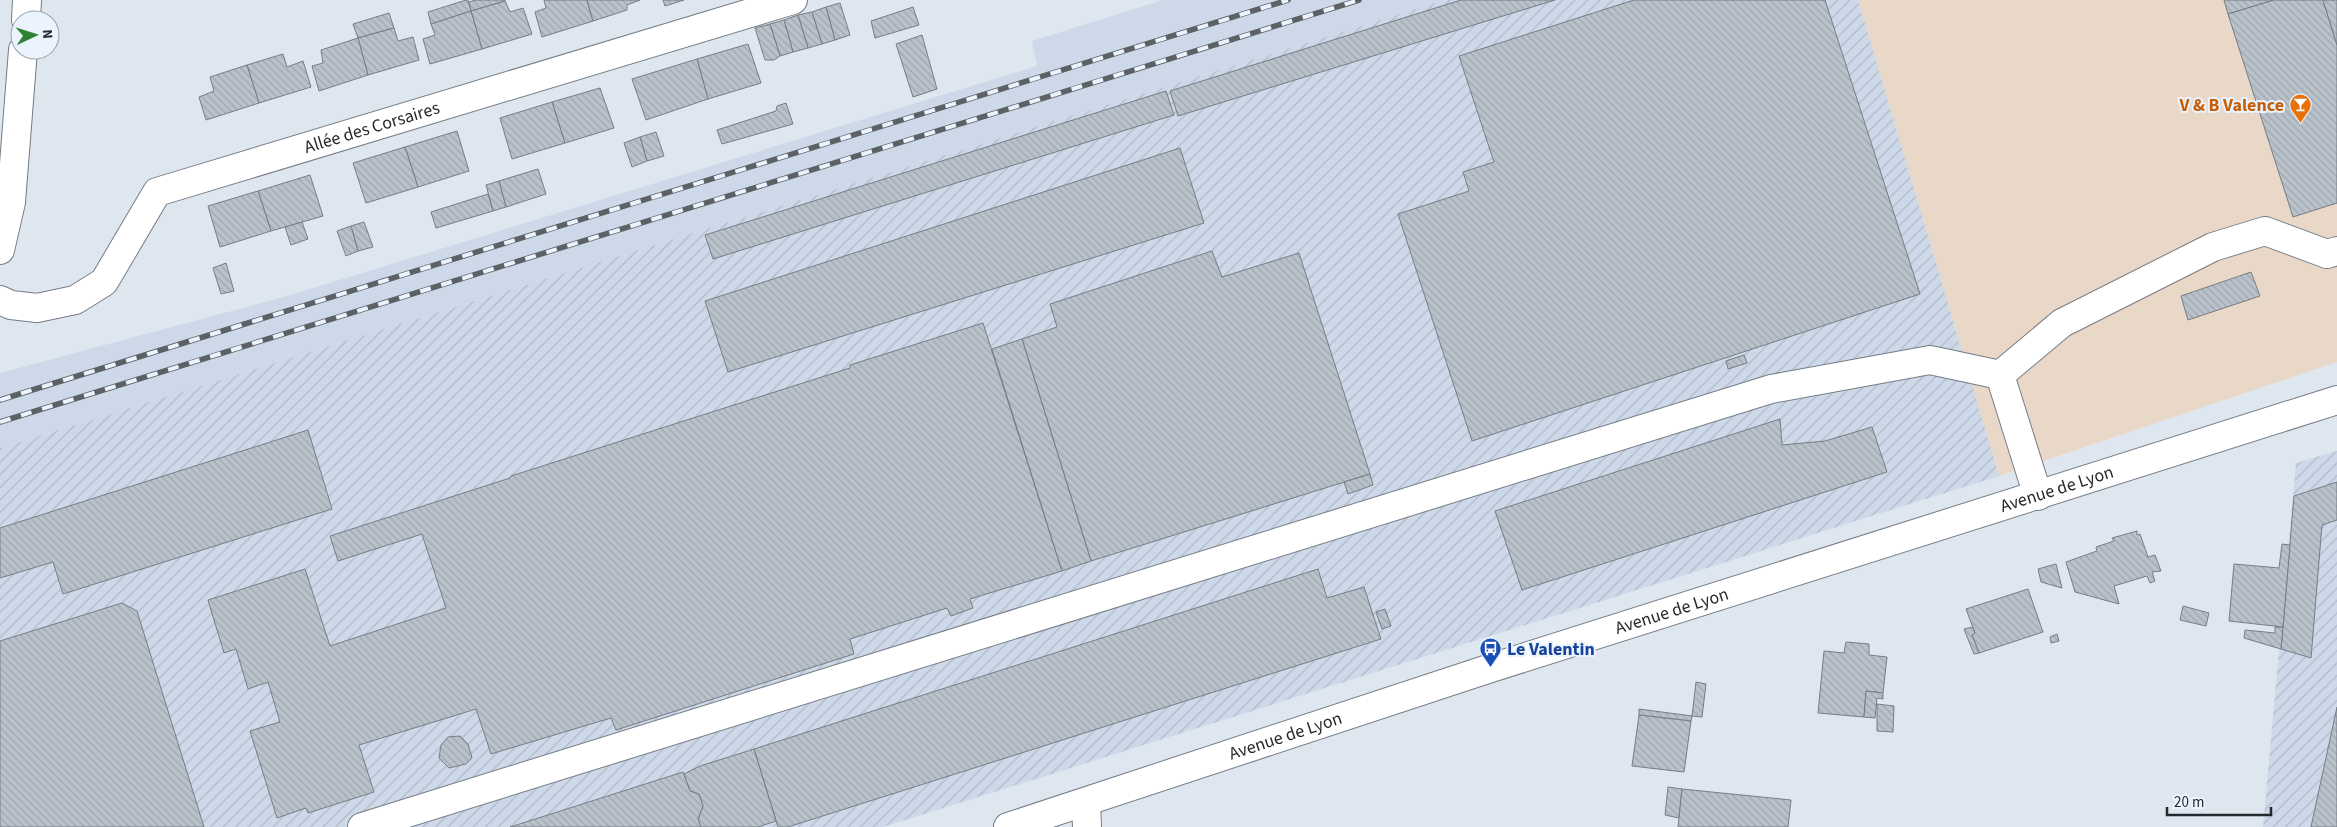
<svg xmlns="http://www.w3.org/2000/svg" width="2337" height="827" viewBox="0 0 2337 827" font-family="'Source Sans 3',sans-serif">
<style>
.commercial{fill:#e9d8c7}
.industrial{fill:url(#industrial-furrows)}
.built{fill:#cdd9e9}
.building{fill:url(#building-back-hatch);stroke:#757d86}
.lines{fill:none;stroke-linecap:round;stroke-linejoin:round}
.minor-casing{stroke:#757c85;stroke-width:30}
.major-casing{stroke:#757c85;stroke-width:30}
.minor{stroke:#fff;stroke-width:28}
.major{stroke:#fff;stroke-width:28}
.rail-casing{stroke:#5c6166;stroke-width:5.5}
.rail{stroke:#ebf3fe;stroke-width:4;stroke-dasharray:11;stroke-linecap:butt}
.labels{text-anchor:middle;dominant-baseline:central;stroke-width:4;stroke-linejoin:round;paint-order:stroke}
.food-label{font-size:18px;font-weight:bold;fill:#c56008;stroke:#ebf3fe;text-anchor:end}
.street-label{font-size:18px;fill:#25282c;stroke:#ebf3fe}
.transit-label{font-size:18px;font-weight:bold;fill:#164399;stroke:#ebf3fe;text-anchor:start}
</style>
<defs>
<pattern id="industrial-furrows" width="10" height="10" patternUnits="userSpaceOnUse" patternTransform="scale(1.25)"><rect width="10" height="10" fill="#cdd9e9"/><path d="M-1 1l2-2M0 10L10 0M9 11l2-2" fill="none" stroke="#b0bac8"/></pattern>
<pattern id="building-back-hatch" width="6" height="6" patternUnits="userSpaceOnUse" patternTransform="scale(1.25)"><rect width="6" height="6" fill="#b9c1cb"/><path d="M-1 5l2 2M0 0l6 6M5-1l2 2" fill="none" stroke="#9fa6ae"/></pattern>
</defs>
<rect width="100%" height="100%" fill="#dee6f0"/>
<polygon class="commercial" points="1858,0 2337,0 2337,362 1999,476"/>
<g class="industrial">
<polygon points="1444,0 1858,0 1999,476 883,827 0,827 0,448"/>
<polygon points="2337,451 2337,827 2263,827 2296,463"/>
</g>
<polygon class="built" points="1163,0 1444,0 0,448 0,373 284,297 1037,66 1032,41"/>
<g class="building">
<polygon points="466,0 468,0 471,11 431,24 428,12"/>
<polygon points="476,0 505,0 505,1 471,11 469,2"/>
<polygon points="544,0 587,0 593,21 542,37 535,12 546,8"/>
<polygon points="587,0 640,0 627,5 627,10 593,21"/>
<polygon points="663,0 684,0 665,6"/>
<polygon points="1461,0 1555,0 1178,116 1170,91"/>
<polygon points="1634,0 1825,0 1920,294 1472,441 1398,214 1469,191 1463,172 1494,162 1459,56"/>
<polygon points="2224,0 2274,0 2228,14"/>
<polygon points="2274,0 2323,0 2337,45 2337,203 2293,217 2228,14"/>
<polygon points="2323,0 2337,0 2337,45"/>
<polygon points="505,1 510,12 523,8 532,34 482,49 471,11"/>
<polygon points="840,3 850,35 835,40 826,7"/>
<polygon points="826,7 835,40 822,44 812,12"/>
<polygon points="913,7 919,25 875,38 871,21"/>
<polygon points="471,11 482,49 430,64 423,39 435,35 431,24"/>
<polygon points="812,12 822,44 808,48 798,15"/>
<polygon points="389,13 394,28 358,38 353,24"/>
<polygon points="798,15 808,48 793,52 784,20"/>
<polygon points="784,20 793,52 780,56 770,24"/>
<polygon points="770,24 780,56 774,60 765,60 755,28"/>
<polygon points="394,28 398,41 413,37 419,60 368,75 358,38"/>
<polygon points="922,35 937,89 913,97 896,44"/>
<polygon points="358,38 368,75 319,91 312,66 323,63 321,50"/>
<polygon points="748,44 761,83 708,99 697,59"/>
<polygon points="283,54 287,67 303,61 311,87 259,103 247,65"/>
<polygon points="697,59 708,99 646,120 632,79"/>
<polygon points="247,65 259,103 206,120 199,97 214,91 210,77"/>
<polygon points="600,88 614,128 565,143 552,102"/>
<polygon points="1166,91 1174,115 713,259 705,235"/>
<polygon points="552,102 565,143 512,159 500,118"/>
<polygon points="786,103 793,124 722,144 717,130 776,111 777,106"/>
<polygon points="457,131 469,171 418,187 405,147"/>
<polygon points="656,132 664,156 647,161 640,137"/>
<polygon points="640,137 647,161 632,167 624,143"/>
<polygon points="405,147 418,187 366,203 353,163"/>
<polygon points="1180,148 1204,223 728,372 705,301"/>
<polygon points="538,169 546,194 506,207 499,181"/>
<polygon points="310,175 323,216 271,231 258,191"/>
<polygon points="499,181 506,207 493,211 486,185"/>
<polygon points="258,191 271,231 220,247 208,206"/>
<polygon points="488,194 493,211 436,228 431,212"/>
<polygon points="302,222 308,239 291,245 285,227"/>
<polygon points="364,222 373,247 358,251 351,226"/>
<polygon points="351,226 358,251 346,256 337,231"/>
<polygon points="1212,251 1222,277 1299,253 1370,474 1091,561 1022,339 1057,327 1050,304"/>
<polygon points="226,263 234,291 221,294 213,268"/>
<polygon points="2251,272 2260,296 2188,320 2181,296"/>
<polygon points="983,323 1062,571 970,599 973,608 951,616 947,608 850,639 854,654 616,730 611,718 491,754 476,709 359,745 374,792 308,813 306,808 277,818 250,731 280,722 268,682 248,689 236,649 224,653 208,600 305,569 330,646 446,608 422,534 338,561 330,536 510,478 511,476 850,368 850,365"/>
<polygon points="1022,339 1091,561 1062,571 992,349"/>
<polygon points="1744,355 1747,363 1728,369 1726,361"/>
<polygon points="1780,419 1782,445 1825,441 1872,427 1887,472 1522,590 1495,511"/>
<polygon points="308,430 332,509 63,594 53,562 0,578 0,528"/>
<polygon points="1370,474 1373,485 1348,494 1344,482"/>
<polygon points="2337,482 2337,520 2322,525 2311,658 2281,649 2294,496"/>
<polygon points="2137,531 2137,535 2140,534 2148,557 2155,555 2161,571 2152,572 2155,581 2150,583 2147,576 2114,586 2119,604 2075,592 2066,562 2097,551 2096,547 2114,541 2112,538"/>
<polygon points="2282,544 2290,545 2283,627 2229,621 2234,564 2279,568"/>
<polygon points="2056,564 2062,588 2041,582 2038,569"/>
<polygon points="1318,569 1327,598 1364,587 1381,639 788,827 778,827 754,749"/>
<polygon points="2028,589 2043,632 1979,653 1972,635 1975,633 1966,609"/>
<polygon points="122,603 137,611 204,827 0,827 0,641"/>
<polygon points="2183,606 2209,613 2206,626 2180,620"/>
<polygon points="1385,609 1391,626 1382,629 1376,612"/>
<polygon points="1973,627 1975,633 1972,635 1979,653 1974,654 1964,629"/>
<polygon points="2275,627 2283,627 2281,649 2244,638 2245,630 2275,633"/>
<polygon points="2057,634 2059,641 2051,643 2050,637"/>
<polygon points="1846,642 1869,644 1869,655 1887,657 1883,693 1866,691 1864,717 1818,713 1824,651 1844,653"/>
<polygon points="1696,682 1706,684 1702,717 1692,716"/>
<polygon points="1866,691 1883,693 1883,699 1877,698 1875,718 1864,717"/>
<polygon points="1877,704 1894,706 1893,732 1877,731"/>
<polygon points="2337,707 2337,827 2311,827"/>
<polygon points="1639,709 1692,716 1691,721 1639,715"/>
<polygon points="1639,715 1691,721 1684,772 1632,766"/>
<polygon points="460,736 468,744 472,758 466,764 449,768 439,758 441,745 448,737"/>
<polygon points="754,749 776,821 758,827 701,827 698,819 703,806 699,794 690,791 684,774 700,766"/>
<polygon points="683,772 690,791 699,794 703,806 698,819 701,827 510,827"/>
<polygon points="1668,787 1682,789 1679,818 1665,815"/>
<polygon points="1682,789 1791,800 1788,827 1678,827"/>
</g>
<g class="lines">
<defs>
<g id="minor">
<polyline points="26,20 27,0"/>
<polyline points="0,250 11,202 23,50"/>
<path id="s1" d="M0 300 11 305 37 308 75 300 104 282 157 192 793 0"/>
<polyline points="2000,375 2038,496"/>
<polyline points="1086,802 1087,827"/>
<polyline points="362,827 1771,389 1930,360 2000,375 2062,323 2213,247 2265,231 2327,254 2337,251"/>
</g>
<g id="major">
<path id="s2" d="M1008 827 1491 668 2337 400"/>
</g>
</defs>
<use href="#minor" class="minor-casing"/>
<use href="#major" class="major-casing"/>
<use href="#minor" class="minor"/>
<use href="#major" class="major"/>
<defs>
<g id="rail">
<polyline points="0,400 1288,0"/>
<polyline points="0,422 1359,0"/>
</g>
</defs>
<use href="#rail" class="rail-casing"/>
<use href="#rail" class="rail"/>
</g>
<defs>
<symbol id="bar-pin" viewBox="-11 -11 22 30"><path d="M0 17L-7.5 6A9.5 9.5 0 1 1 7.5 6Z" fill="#e8710a" stroke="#ebf3fe"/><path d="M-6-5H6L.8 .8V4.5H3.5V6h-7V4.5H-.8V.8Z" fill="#fff"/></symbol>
<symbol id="bus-pin" viewBox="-11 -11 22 30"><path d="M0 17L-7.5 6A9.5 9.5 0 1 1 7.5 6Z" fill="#1a4fb4" stroke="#ebf3fe"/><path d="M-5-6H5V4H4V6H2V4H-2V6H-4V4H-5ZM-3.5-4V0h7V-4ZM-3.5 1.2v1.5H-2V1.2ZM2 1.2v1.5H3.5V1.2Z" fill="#fff"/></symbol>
</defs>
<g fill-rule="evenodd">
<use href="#bar-pin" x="2288" y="92" width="25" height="34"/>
<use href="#bus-pin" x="1478" y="636" width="25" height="34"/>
</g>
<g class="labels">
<g class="food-label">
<text x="2284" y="105">V &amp; B Valence</text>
</g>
<g class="street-label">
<text stroke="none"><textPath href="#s1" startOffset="440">Allée des Corsaires</textPath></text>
<text stroke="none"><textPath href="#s2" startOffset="1102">Avenue de Lyon</textPath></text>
<text stroke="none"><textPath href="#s2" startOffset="698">Avenue de Lyon</textPath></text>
<text stroke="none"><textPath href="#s2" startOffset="292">Avenue de Lyon</textPath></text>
</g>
<g class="transit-label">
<text x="1507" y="649">Le Valentin</text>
</g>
</g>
<g transform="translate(35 35) rotate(86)"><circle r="24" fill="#ebf3fe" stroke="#9ca2aa"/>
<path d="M0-4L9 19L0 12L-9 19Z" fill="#2c8332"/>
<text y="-8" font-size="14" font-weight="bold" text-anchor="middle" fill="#25282c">N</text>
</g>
<path d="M2167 807v8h104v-8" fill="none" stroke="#25282c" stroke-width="2.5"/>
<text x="2174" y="807" font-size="15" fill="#25282c" stroke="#ebf3fe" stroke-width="4" paint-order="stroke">20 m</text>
</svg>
